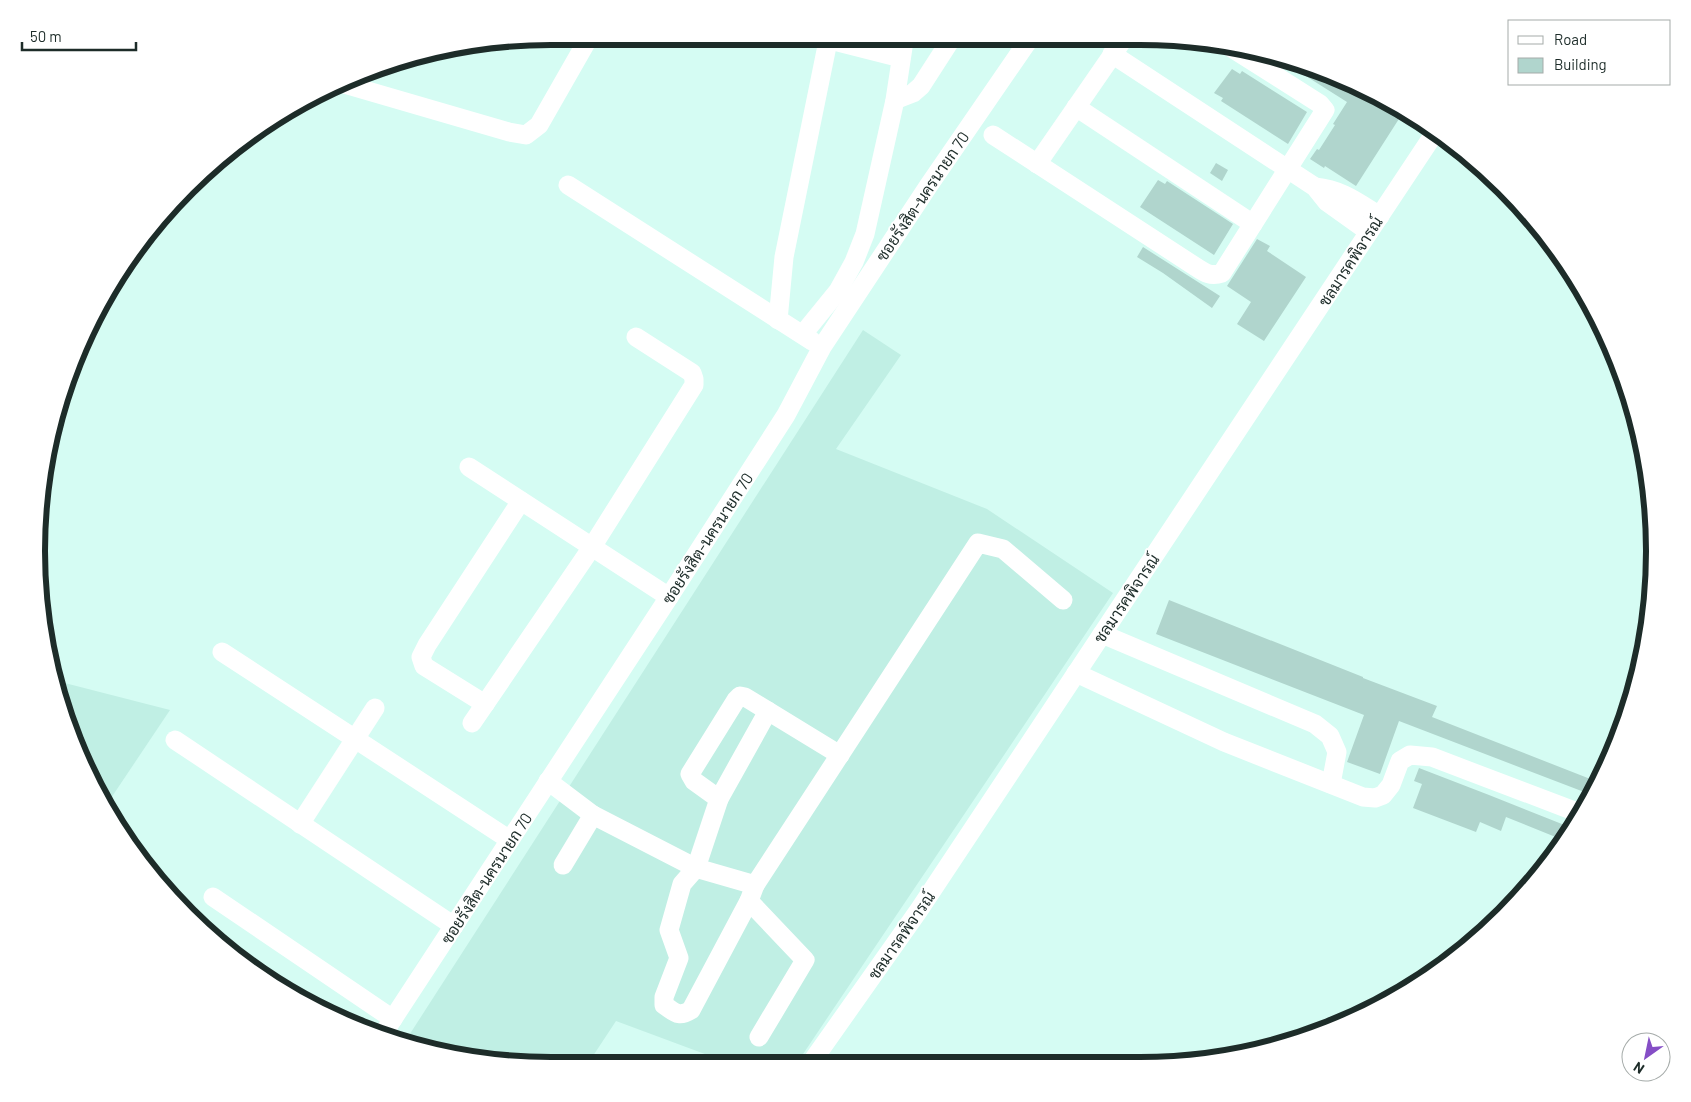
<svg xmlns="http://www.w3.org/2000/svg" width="1691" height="1102" viewBox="0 0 1691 1102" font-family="Barlow,Sarabun,sans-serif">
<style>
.built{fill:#c0efe4}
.building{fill:#b0d5cd}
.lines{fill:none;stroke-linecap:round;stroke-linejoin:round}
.minor{stroke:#fff;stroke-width:19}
.labels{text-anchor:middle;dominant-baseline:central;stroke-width:4;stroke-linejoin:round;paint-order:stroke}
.street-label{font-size:16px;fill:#1d2c29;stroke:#fff}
.rim{fill:none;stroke:#1d2c29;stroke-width:6}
</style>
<rect width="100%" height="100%" fill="#d5fcf3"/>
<g class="built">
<polygon points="863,330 901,355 836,449 987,509 1113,593 797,1063 729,1063 616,1021 589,1062 484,1061 406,1040"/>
<polygon points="53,680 170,710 105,807 54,684"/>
</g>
<g class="building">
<polygon points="1291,63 1337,76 1365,92 1365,91 1404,111 1356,186 1325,166 1324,168 1310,159 1317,149 1319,150 1335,125 1333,124 1347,102 1290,66"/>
<polygon points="1232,69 1240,74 1242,71 1307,112 1288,144 1221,101 1223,98 1214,93"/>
<polygon points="1216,163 1228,170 1222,181 1210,173"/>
<polygon points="1158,180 1165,184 1167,181 1233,224 1214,255 1140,207"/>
<polygon points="1257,239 1270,246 1267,251 1306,277 1264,341 1237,324 1251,302 1227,286"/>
<polygon points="1143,247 1220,296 1212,308 1163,273 1137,257"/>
<polygon points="1169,600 1363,677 1363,678 1437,706 1432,717 1598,782 1592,795 1399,721 1380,774 1347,762 1364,715 1156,634"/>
<polygon points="1419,768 1489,795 1572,828 1563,840 1506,817 1501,831 1480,822 1476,832 1413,808 1422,784 1414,781"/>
</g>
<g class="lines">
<g class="minor">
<polyline points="834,41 901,58"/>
<polyline points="1112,54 1315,187 1327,202 1369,232"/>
<polyline points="344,84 509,132 526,135 539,125 587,41"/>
<polyline points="895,100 913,93 921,86 950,41"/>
<polyline points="1076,107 1253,224"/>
<path d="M993 135 1196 267C1205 273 1211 277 1222 273L1325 110 1320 104 1230 47"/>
<polyline points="1037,164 1122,41"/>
<polyline points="568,185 812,341"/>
<path d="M1315 187C1343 190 1357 202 1380 216"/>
<polyline points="778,320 784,257 828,41"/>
<polyline points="803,334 838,291 854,262 865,234 895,100 904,41"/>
<polyline points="469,467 669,597"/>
<polyline points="1102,634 1315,724 1330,736 1337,752 1331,784"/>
<polyline points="222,652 510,840"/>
<polyline points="1076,673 1224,742 1363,797 1375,798 1383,795 1391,785 1400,761 1410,755 1432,757 1582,814"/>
<polyline points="485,704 424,666 421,657 427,645 521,501"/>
<polyline points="472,723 592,547 694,385 694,379 692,373 636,337"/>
<polyline points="175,740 454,926"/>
<polyline points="548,781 593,815 696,868 755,885 749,901 805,960 759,1037"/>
<polyline points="719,799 768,711"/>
<polyline points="300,824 375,708"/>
<polyline points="563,865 593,815"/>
<polyline points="755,885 978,543 1003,549 1063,600"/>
<polyline points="213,897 393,1019"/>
<path d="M749 901 691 1010C678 1018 675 1012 664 1005V997L679 958 669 930 682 884 696 868 719 799 694 781 690 774 736 700 740 696 745 697 840 755"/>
<polyline points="383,1034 669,597 786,415 822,347 929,185 1028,41"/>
<polyline points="811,1063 919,910 1436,131"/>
</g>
</g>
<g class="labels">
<g class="street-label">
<text transform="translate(922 196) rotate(-56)">ซอยรังสิต-นครนายก 70</text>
<text transform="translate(1350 261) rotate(-57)">ชลมารคพิจารณ์</text>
<text transform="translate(707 538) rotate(-57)">ซอยรังสิต-นครนายก 70</text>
<text transform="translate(1126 598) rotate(-56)">ชลมารคพิจารณ์</text>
<text transform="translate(486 878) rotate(-57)">ซอยรังสิต-นครนายก 70</text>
<text transform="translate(901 935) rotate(-55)">ชลมารคพิจารณ์</text>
</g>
</g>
<path d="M0 0H1691V1102H0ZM551 45H1140A506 506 0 0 1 1646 551V551A506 506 0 0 1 1140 1057H551A506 506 0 0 1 45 551V551A506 506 0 0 1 551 45Z" fill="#fff" fill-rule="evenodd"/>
<path class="rim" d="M551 45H1140A506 506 0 0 1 1646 551V551A506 506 0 0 1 1140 1057H551A506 506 0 0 1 45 551V551A506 506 0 0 1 551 45Z"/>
<rect x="1508" y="20" width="162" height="65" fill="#ffffff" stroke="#a5aba9"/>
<rect x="1518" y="36" width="25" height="8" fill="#ffffff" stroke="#a5aba9"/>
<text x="1554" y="45" font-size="15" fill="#1d2c29">Road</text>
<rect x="1518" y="58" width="25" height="15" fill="#b0d5cd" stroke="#a5aba9"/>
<text x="1554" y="70" font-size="15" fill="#1d2c29">Building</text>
<g transform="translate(1646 1057) rotate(213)"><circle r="24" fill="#ffffff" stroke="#a5aba9"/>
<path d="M0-4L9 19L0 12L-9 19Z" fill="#854ec6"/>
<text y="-8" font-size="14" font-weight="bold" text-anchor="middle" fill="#1d2c29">N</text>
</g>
<path d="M22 42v8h114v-8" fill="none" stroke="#1d2c29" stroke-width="2.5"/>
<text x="30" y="42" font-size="15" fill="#1d2c29" stroke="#ffffff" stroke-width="4" paint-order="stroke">50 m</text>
</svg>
